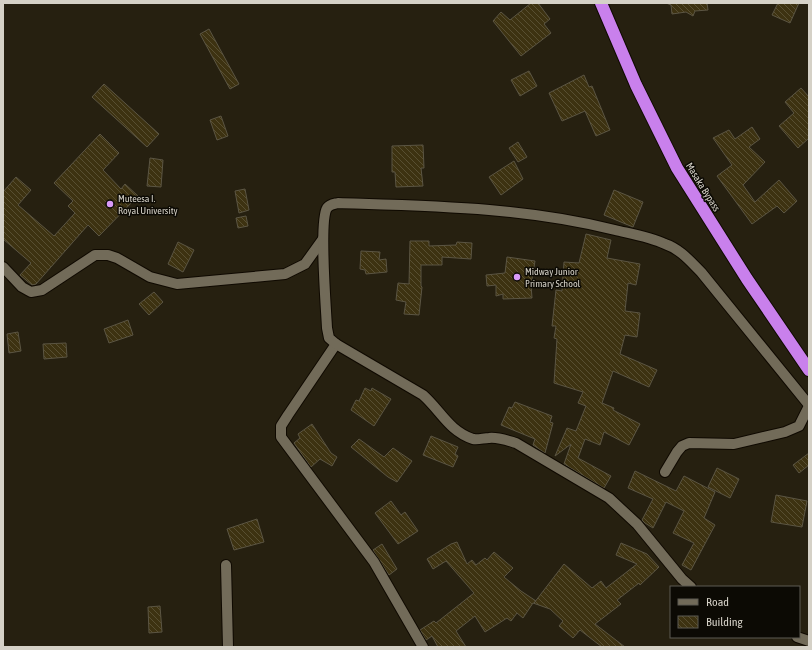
<svg xmlns="http://www.w3.org/2000/svg" width="812" height="650" viewBox="0 0 812 650" font-family="'Asap Condensed',sans-serif">
<style>
.building{fill:url(#building-back-hatch);stroke:#5b5543}
.lines{fill:none;stroke-linecap:round;stroke-linejoin:round}
.minor-casing{stroke:#0f0900;stroke-width:12}
.highway-casing{stroke:#0f0900;stroke-width:14}
.minor{stroke:#726b59;stroke-width:10}
.highway{stroke:#c980ec;stroke-width:12}
.poi-dot{fill:#d99af8;stroke:#0c0a04;stroke-width:1.5}
.labels{text-anchor:middle;dominant-baseline:central;stroke-width:3;stroke-linejoin:round;paint-order:stroke}
.street-label{font-size:10px;fill:#d5d1c7;stroke:#0c0a04}
.poi-label{font-size:10px;fill:#d5d1c7;stroke:#0c0a04;text-anchor:start}
</style>
<defs>
<pattern id="building-back-hatch" width="6" height="6" patternUnits="userSpaceOnUse"><rect width="6" height="6" fill="#3d3211"/><path d="M-1 5l2 2M0 0l6 6M5-1l2 2" fill="none" stroke="#584f32"/></pattern>
</defs>
<rect width="100%" height="100%" fill="#262010"/>
<g class="building">
<polygon points="531,3 538,3 550,19 544,24 551,33 521,56 493,21 501,12 510,20"/>
<polygon points="666,3 707,3 708,10 695,11 693,16 686,12 672,14 671,5"/>
<polygon points="778,3 799,3 790,23 772,15"/>
<polygon points="209,29 239,84 230,89 200,34"/>
<polygon points="529,71 537,86 520,96 511,80"/>
<polygon points="584,75 589,87 592,86 610,130 596,136 585,111 562,121 549,93"/>
<polygon points="104,84 159,134 147,147 92,97"/>
<polygon points="801,88 809,97 809,138 798,148 779,126 794,113 785,102"/>
<polygon points="221,116 228,136 217,140 210,120"/>
<polygon points="752,127 760,139 749,147 765,162 743,185 755,202 779,180 797,201 784,213 777,206 752,224 717,176 732,165 713,138 729,130 735,139"/>
<polygon points="100,134 119,153 103,170 121,189 125,184 138,196 99,236 88,225 36,284 32,285 20,275 31,263 3,239 3,192 16,177 31,190 18,205 54,236 75,213 68,206 73,201 54,183"/>
<polygon points="518,142 527,157 518,162 509,148"/>
<polygon points="423,145 424,168 421,168 423,186 396,187 395,172 392,172 392,146"/>
<polygon points="150,158 163,160 161,187 147,186"/>
<polygon points="514,161 523,179 501,195 489,177"/>
<polygon points="245,189 249,210 239,213 235,191"/>
<polygon points="614,190 643,202 633,227 604,215"/>
<polygon points="246,216 248,226 238,228 236,218"/>
<polygon points="586,234 611,240 607,258 640,264 636,285 628,283 625,311 640,313 637,337 625,335 620,354 657,370 649,387 613,371 602,403 614,408 613,410 640,424 629,445 604,432 600,445 585,439 578,458 611,476 604,488 564,464 571,444 555,456 567,428 576,431 586,406 578,403 583,392 554,383 557,339 554,338 556,326 552,326 556,290 562,291 564,262 579,263"/>
<polygon points="410,241 429,241 429,246 456,245 457,242 472,243 471,259 442,257 442,265 421,265 421,286 422,287 419,315 404,314 406,302 396,300 398,283 409,284"/>
<polygon points="178,242 194,250 183,272 168,264"/>
<polygon points="361,251 380,252 379,260 386,259 387,272 366,274 365,270 360,269"/>
<polygon points="507,257 535,261 531,285 532,298 503,299 503,294 496,296 496,285 487,286 486,275 505,273"/>
<polygon points="154,292 163,302 149,315 139,304"/>
<polygon points="128,320 133,335 109,343 104,329"/>
<polygon points="18,332 21,351 9,353 7,334"/>
<polygon points="66,343 67,357 44,359 43,344"/>
<polygon points="365,388 371,391 372,388 391,399 374,426 351,410 356,400 359,401"/>
<polygon points="515,402 552,416 550,422 553,423 545,453 533,445 535,439 501,425 509,407 512,408"/>
<polygon points="312,424 331,453 337,457 332,466 320,459 311,467 294,443 300,438 298,434"/>
<polygon points="431,436 458,447 455,454 458,456 453,467 423,455"/>
<polygon points="359,439 384,457 393,448 412,461 397,482 388,477 351,447"/>
<polygon points="809,453 809,465 799,473 793,465"/>
<polygon points="717,468 739,479 730,498 708,487"/>
<polygon points="635,471 676,491 684,476 715,492 704,518 715,525 691,570 682,565 694,543 673,533 684,511 666,502 653,528 645,523 642,520 653,499 628,488"/>
<polygon points="776,495 807,501 802,527 771,522"/>
<polygon points="391,501 401,515 405,512 418,531 398,544 375,513"/>
<polygon points="257,519 264,542 234,550 227,529"/>
<polygon points="457,542 467,564 472,560 476,565 485,558 487,560 494,552 513,568 504,577 521,591 536,601 534,603 564,564 592,588 601,581 606,588 637,564 616,555 621,543 647,554 659,567 640,585 639,583 617,600 621,604 595,624 625,647 602,647 580,630 573,638 559,626 563,621 550,609 533,603 523,618 517,613 511,621 507,618 485,632 475,616 456,631 466,647 438,647 432,636 426,640 420,630 434,621 436,623 474,593 446,561 433,569 427,559 451,544"/>
<polygon points="382,544 397,569 389,575 373,550"/>
<polygon points="160,606 162,632 149,633 148,607"/>
</g>
<g class="lines">
<defs>
<g id="minor">
<polyline points="3,267 22,287 31,292 42,290 95,255 108,255 117,258 150,277 177,284 285,274 305,264 323,239"/>
<polyline points="336,344 288,415 281,426 281,437 374,562 423,647"/>
<polyline points="665,472 677,452 682,446 689,443 734,444 785,432 799,426 809,406"/>
<polyline points="226,565 228,647"/>
<path d="M691 587 682 579 637 524 609 498 516 443C506 440 498 437 489 438 484 438 478 440 473 439 449 431 441 411 423 395L336 344 329 338 327 328C326 307 319 221 327 208 330 204 334 204 338 203 430 206 525 207 615 230 632 234 650 237 665 244 680 249 690 261 701 272L809 405"/>
<polyline points="797,637 809,641"/>
</g>
<polyline id="highway" points="601,3 636,85 677,168 747,279 809,370"/>
</defs>
<use href="#minor" class="minor-casing"/>
<use href="#highway" class="highway-casing"/>
<use href="#minor" class="minor"/>
<use href="#highway" class="highway"/>
</g>
<g class="poi-dot">
<circle cx="110" cy="204" r="4"/>
<circle cx="517" cy="277" r="4"/>
</g>
<g class="labels">
<g class="street-label">
<text transform="translate(703 187) rotate(58)">Masaka Bypass</text>
</g>
<g class="poi-label">
<text x="118" y="198">Muteesa I.<tspan x="118" dy="12">Royal University</tspan></text>
<text x="525" y="271">Midway Junior<tspan x="525" dy="12">Primary School</tspan></text>
</g>
</g>
<rect width="812" height="650" fill="none" stroke="#d5d1c7" stroke-width="8"/>
<rect x="670" y="586" width="130" height="52" fill="#0c0a04" stroke="#5c5a52"/>
<rect x="678" y="599" width="20" height="6" fill="#726b59" stroke="#5c5a52"/>
<text x="706" y="606" font-size="12" fill="#d5d1c7">Road</text>
<rect x="678" y="616" width="20" height="12" fill="url(#building-back-hatch)" stroke="#5c5a52"/>
<text x="706" y="626" font-size="12" fill="#d5d1c7">Building</text>
</svg>
